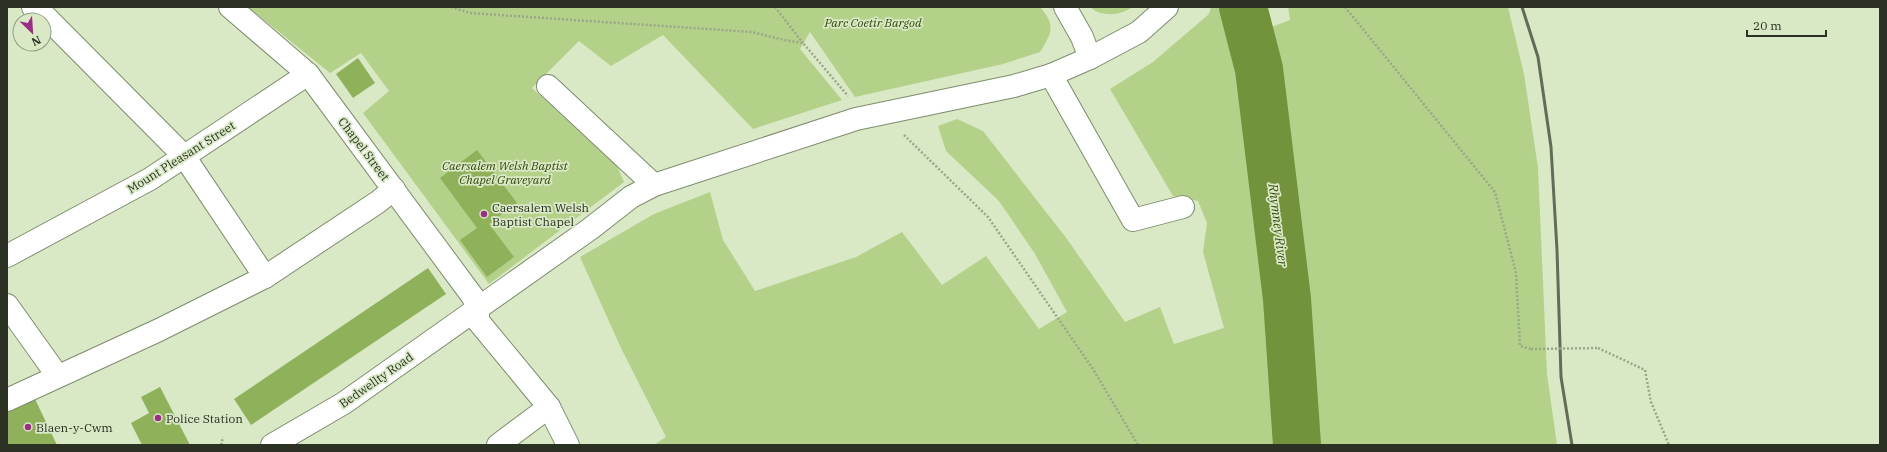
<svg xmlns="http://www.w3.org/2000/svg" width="1887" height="452" viewBox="0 0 1887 452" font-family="'IBM Plex Serif',serif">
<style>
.green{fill:#b3d188}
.water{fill:#72933c}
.pier{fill:#d9e9c6}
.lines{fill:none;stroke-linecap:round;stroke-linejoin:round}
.river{stroke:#72933c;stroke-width:48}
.building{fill:#8eb15a}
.minor-casing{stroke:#7e8c6c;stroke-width:24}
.path{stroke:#9aa68b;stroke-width:2.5;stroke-dasharray:2 2;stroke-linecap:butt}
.minor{stroke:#fff;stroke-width:22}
.rail{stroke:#636c57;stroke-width:3}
.path-bridge{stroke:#9aa68b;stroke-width:2.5;stroke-dasharray:2 2;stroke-linecap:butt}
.poi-dot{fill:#9e2b88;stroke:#d9e9c6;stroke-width:1.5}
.labels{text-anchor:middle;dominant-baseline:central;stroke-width:3.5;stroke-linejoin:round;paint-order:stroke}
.park-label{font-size:12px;font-style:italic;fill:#334808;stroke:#d9e9c6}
.street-label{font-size:12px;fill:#2b3123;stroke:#d9e9c6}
.poi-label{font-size:12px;fill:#2b3123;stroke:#d9e9c6;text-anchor:start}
.water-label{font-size:13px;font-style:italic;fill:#364b0c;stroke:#d9e9c6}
</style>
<rect width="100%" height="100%" fill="#d9e9c6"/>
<g class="green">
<path d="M248 7H1040C1056 25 1052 33 1040 52L1003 64 855 97 810 32 800 49 842 100 753 129 663 35 611 66 579 41 532 88 617 166 624 182 489 284 363 113 389 91 361 53 330 73Z"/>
<path d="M1090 7H1132C1121 16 1101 17 1090 7Z"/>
<polygon points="1211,7 1226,7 1240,53 1272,44 1267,29 1290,20 1288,7 1508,7 1524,74 1538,168 1547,374 1557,445 654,445 666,437 621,348 580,257 654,214 710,192 723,240 755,291 856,257 902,232 942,285 986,256 1039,329 1067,312 1035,254 999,201 946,151 938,126 957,119 983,131 1067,239 1125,322 1160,307 1174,344 1224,328 1203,252 1207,223 1198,201 1173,196 1110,89 1153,62 1209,14"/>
</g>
<polygon class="water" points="1226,7 1261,7 1272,44 1240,53"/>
<polygon class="pier" points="1262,11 1267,29 1235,38 1230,21"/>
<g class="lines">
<polyline class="river" points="1243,7 1259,69 1287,299 1297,445"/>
</g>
<g class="building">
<polygon points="358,58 375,83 353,98 336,74"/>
<polygon points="477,150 517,203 489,224 514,257 487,277 460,240 477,228 440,178"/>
<polygon points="428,268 446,294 251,425 234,399"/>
<polygon points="160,387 190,445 142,445 131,423 149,413 141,397"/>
<polygon points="34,397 57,445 7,445 7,410"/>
</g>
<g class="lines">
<defs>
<g id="minor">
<polyline points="33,7 42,13 184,156 265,277"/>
<polyline points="230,7 308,74 473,297 478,309 478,321 549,407 568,445"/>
<polyline points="1065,7 1082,37 1090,58"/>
<polyline points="1051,75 1133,220 1183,207"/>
<polyline points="548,86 654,185"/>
<polyline points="7,256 150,179 308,74"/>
<polyline points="7,305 57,375"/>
<polyline points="7,400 159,330 265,277 378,202 394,189"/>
<polyline points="272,445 344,403 590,229 631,197 654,185 856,119 1014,86 1051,75 1090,58 1139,32 1167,7"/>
<polyline points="498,445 549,407"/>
</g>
</defs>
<use href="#minor" class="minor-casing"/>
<g class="path">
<polyline points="451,7 470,13 752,32 784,40 803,43 848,96"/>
<polyline points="775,7 803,43"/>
<polyline points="1345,7 1495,192 1516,273 1520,346 1531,349"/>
<polyline points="904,135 988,217 1093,369 1138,445"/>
<polyline points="1598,348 1645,370 1651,402 1669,445"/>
<polyline points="221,445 223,437"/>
</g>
<use href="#minor" class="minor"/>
<polyline class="rail" points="1522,7 1538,57 1551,147 1557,250 1561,377 1572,445"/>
<polyline class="path-bridge" points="1531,349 1598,348"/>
</g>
<g class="poi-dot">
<circle cx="484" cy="214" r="4"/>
<circle cx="158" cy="418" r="4"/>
<circle cx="28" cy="427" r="4"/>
</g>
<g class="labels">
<g class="park-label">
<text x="873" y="22">Parc Coetir Bargod</text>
<text x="505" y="165">Caersalem Welsh Baptist<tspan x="505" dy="14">Chapel Graveyard</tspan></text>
</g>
<g class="street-label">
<text transform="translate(364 149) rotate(53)">Chapel Street</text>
<text transform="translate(181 157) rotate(-32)">Mount Pleasant Street</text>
<text transform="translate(376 380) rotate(-35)">Bedwellty Road</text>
</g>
<g class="poi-label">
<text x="492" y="207">Caersalem Welsh<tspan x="492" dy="14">Baptist Chapel</tspan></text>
<text x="166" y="418">Police Station</text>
<text x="36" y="427">Blaen-y-Cwm</text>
</g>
<g class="water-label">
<text transform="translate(1278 225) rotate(83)">Rhymney River</text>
</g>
</g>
<rect width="1887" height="452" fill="none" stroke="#2b3123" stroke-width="16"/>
<g transform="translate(32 32) rotate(155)"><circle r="19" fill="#d9e9c6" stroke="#939f85"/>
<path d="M0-3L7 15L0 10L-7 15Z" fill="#9e2b88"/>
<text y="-6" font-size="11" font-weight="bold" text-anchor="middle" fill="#2b3123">N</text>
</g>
<path d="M1747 30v6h79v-6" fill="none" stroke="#2b3123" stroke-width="2"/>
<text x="1753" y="30" font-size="12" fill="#2b3123" stroke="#d9e9c6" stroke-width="3" paint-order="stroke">20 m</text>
</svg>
